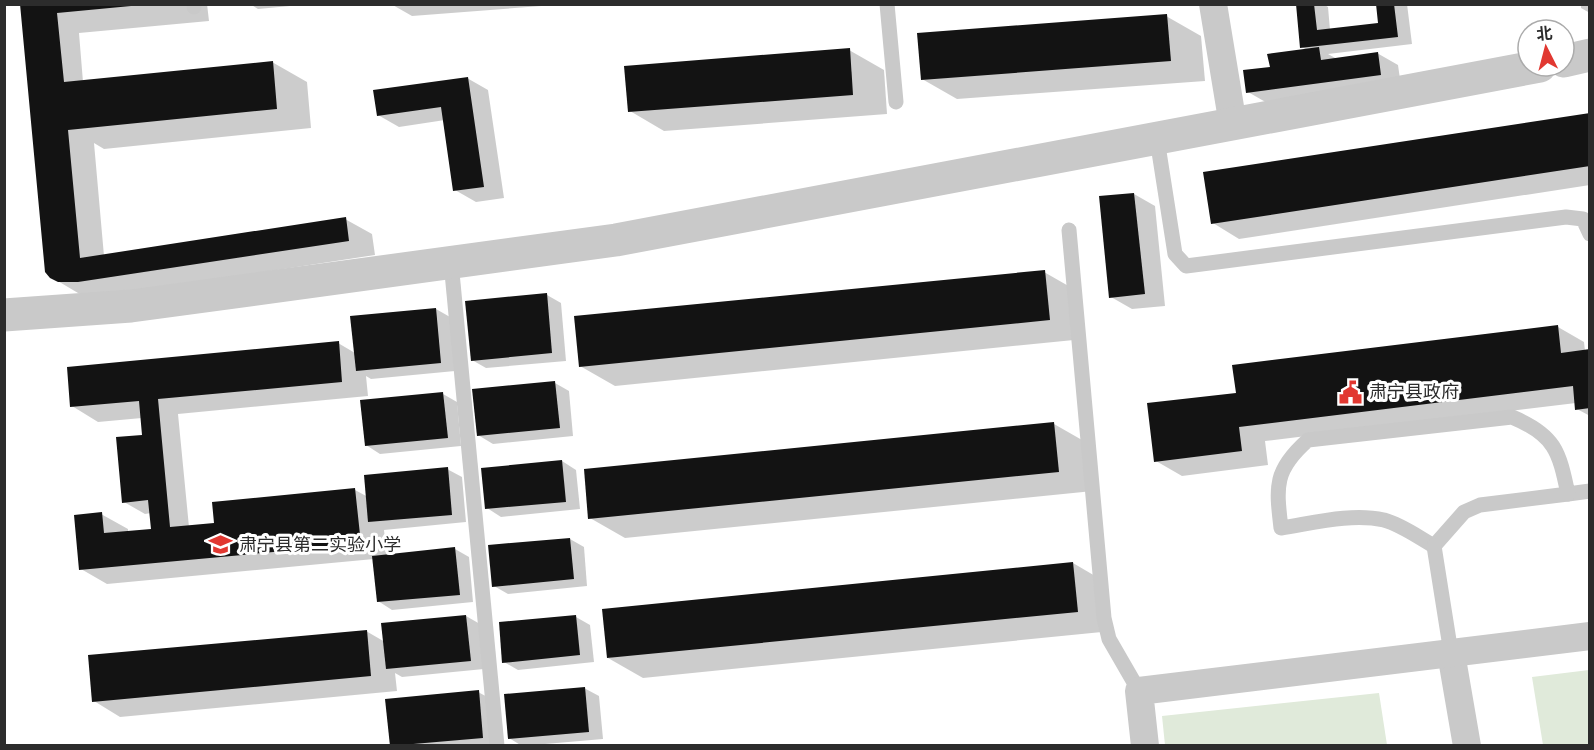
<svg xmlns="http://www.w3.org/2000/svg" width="1594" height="750" viewBox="0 0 1594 750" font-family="Jost,'Noto Sans SC',sans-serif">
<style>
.green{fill:#e0eada}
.shadow{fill:#0003}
.building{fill:#131313}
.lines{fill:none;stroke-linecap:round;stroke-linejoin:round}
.service{stroke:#c9c9c9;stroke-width:15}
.minor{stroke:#c9c9c9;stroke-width:28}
.tertiary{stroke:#c9c9c9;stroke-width:33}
.labels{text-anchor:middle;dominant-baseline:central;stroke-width:6;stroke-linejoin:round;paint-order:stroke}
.poi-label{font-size:18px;fill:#2c2c2c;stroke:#fff;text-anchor:start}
</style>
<rect width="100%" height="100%" fill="#fff"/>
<g class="green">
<polygon points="1589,670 1589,745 1543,745 1532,677"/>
<polygon points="1379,693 1387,745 1165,745 1162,716"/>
</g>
<g class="shadow">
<polygon points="22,4 207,4 209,21 79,33 83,82 272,62 307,82 311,128 104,149 94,143 104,256 345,219 372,234 375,255 94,298 78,293 51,277"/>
<polygon points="250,4 290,4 290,6 258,9"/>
<polygon points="391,4 568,4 412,16"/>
<polygon points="1297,4 1323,4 1328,7 1330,30 1380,24 1377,4 1407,4 1412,44 1328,54 1337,59 1377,53 1398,65 1401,86 1269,104 1248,92 1271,68 1307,50 1302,47"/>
<polygon points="1581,4 1590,4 1590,13 1581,8"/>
<polygon points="1166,16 1201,36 1205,81 957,99 922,79"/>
<polygon points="849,50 884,70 887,114 664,131 630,111"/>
<polygon points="467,78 488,90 504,198 476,202 455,190 445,120 399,127 378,115"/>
<polygon points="1590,114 1590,185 1239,239 1213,223"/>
<polygon points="1134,194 1155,206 1165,306 1132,309 1111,297"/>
<polygon points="1044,272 1079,292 1084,339 615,386 580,366"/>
<polygon points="547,295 561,303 566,361 486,368 472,360"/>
<polygon points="436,309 450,317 455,371 371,379 366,376 368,396 178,414 189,527 216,524 355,490 368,497 447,469 462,477 466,522 384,530 387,556 455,549 469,557 473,602 392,610 378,601 374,559 107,584 81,569 101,514 128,529 128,532 152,530 151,513 145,514 124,502 143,437 142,418 98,422 72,406 338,343 355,353"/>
<polygon points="1558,327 1584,342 1585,351 1590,351 1590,416 1577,409 1576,403 1265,441 1268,465 1182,476 1156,461 1237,394"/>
<polygon points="555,383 569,391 573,436 493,444 478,435"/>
<polygon points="443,394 457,402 461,446 380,454 366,445"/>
<polygon points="1054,424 1089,444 1093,491 625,538 590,518"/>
<polygon points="562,461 576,470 580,509 501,517 487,508"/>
<polygon points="570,539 584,547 587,586 508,594 494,586"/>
<polygon points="1073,563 1107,583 1112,631 643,678 608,658"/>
<polygon points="466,616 480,624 484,669 402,677 395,673 397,691 120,717 94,701 366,631 385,642"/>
<polygon points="576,617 590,625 594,662 518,670 504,662"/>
<polygon points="584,688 599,696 603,739 522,746 509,738"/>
<polygon points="478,692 493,700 497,746 391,746"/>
</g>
<g class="building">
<polygon points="20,4 130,4 131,6 57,13 64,82 273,61 277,109 68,130 80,258 346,217 349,241 78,282 58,282 50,278 45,272"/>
<polygon points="1296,4 1314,4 1317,30 1378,23 1376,4 1394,4 1398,37 1300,48"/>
<polygon points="1167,14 1171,61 921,80 917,33"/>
<polygon points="1319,47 1321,60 1378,52 1381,75 1246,93 1243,70 1270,67 1267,54"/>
<polygon points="850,48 853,95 628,112 624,66"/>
<polygon points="468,77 484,187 453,191 441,107 377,116 373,90"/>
<polygon points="1590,113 1590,166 1211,224 1203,172"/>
<polygon points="1134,193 1145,294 1109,298 1099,196"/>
<polygon points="1045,270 1050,320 579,367 574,316"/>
<polygon points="547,293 552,353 471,361 465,301"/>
<polygon points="436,308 441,363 356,371 350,316"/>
<polygon points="1558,325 1561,353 1590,349 1590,408 1575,410 1573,386 1239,427 1242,451 1154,462 1147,403 1236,393 1232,365"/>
<polygon points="339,341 342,382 158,399 170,527 214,523 212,502 355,488 361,544 79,570 74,515 102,512 104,533 151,529 148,500 122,503 116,437 142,435 139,401 70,407 67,367"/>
<polygon points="555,381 560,428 477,436 472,389"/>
<polygon points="443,392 448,438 365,446 360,400"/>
<polygon points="1054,422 1059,472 588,519 584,469"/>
<polygon points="562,460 566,502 485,509 481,468"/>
<polygon points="448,467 452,515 368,522 364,475"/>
<polygon points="570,538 574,579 492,587 488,545"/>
<polygon points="455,547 460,595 377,602 372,556"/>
<polygon points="1073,562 1078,612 607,658 602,609"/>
<polygon points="466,615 471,661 386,669 381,623"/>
<polygon points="576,615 580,655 502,663 499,622"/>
<polygon points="367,630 371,676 92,702 88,655"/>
<polygon points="585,687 589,732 508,739 504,694"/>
<polygon points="479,690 483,738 390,746 385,699"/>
</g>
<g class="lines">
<g class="service">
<polyline points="194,4 194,7"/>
<polyline points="887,4 896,102"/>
<polyline points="1157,139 1175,254 1186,266 1566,217 1583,219 1590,234"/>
<polyline points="1069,230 1104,618 1109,639 1139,691"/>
<polyline points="451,262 497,746"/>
<path d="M1434 546C1418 537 1402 525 1384 520 1351 513 1314 523 1281 528 1276 486 1274 470 1308 440L1512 417C1555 435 1559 451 1568 494L1590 491"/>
<polyline points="1434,546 1464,512 1480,505 1568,494"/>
<polyline points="1434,546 1451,653"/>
</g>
<g class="minor">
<polyline points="1213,4 1233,125"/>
<polyline points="1451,653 1467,746"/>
<polyline points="1145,746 1139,691 1590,636"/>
</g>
<g class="tertiary">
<polyline points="1564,61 1590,55"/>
<polyline points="4,315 131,306 616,240 1540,66"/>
</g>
</g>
<defs>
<symbol id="civic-bare" viewBox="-9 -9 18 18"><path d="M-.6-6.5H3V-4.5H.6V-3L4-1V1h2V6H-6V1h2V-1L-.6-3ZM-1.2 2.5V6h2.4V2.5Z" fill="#e13831" stroke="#fff" stroke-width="2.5" paint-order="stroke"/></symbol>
<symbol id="school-bare" viewBox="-9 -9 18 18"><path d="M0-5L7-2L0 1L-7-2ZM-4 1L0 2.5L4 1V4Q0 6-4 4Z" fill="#e13831" stroke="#fff" stroke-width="2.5" paint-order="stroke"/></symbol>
</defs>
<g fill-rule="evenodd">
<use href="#civic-bare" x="1334" y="376" width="33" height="33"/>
<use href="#school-bare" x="204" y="528" width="33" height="33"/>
</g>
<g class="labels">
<g class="poi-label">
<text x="1369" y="392">肃宁县政府</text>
<text x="239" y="545">肃宁县第二实验小学</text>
</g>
</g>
<rect width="1594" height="750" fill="none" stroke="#2c2c2c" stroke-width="12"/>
<g transform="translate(1546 48) rotate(354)"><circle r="28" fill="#ffffff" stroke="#ababab" stroke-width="1.5"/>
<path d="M0-4.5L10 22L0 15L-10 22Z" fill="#e13831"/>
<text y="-9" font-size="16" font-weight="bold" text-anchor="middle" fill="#2c2c2c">北</text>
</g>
</svg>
